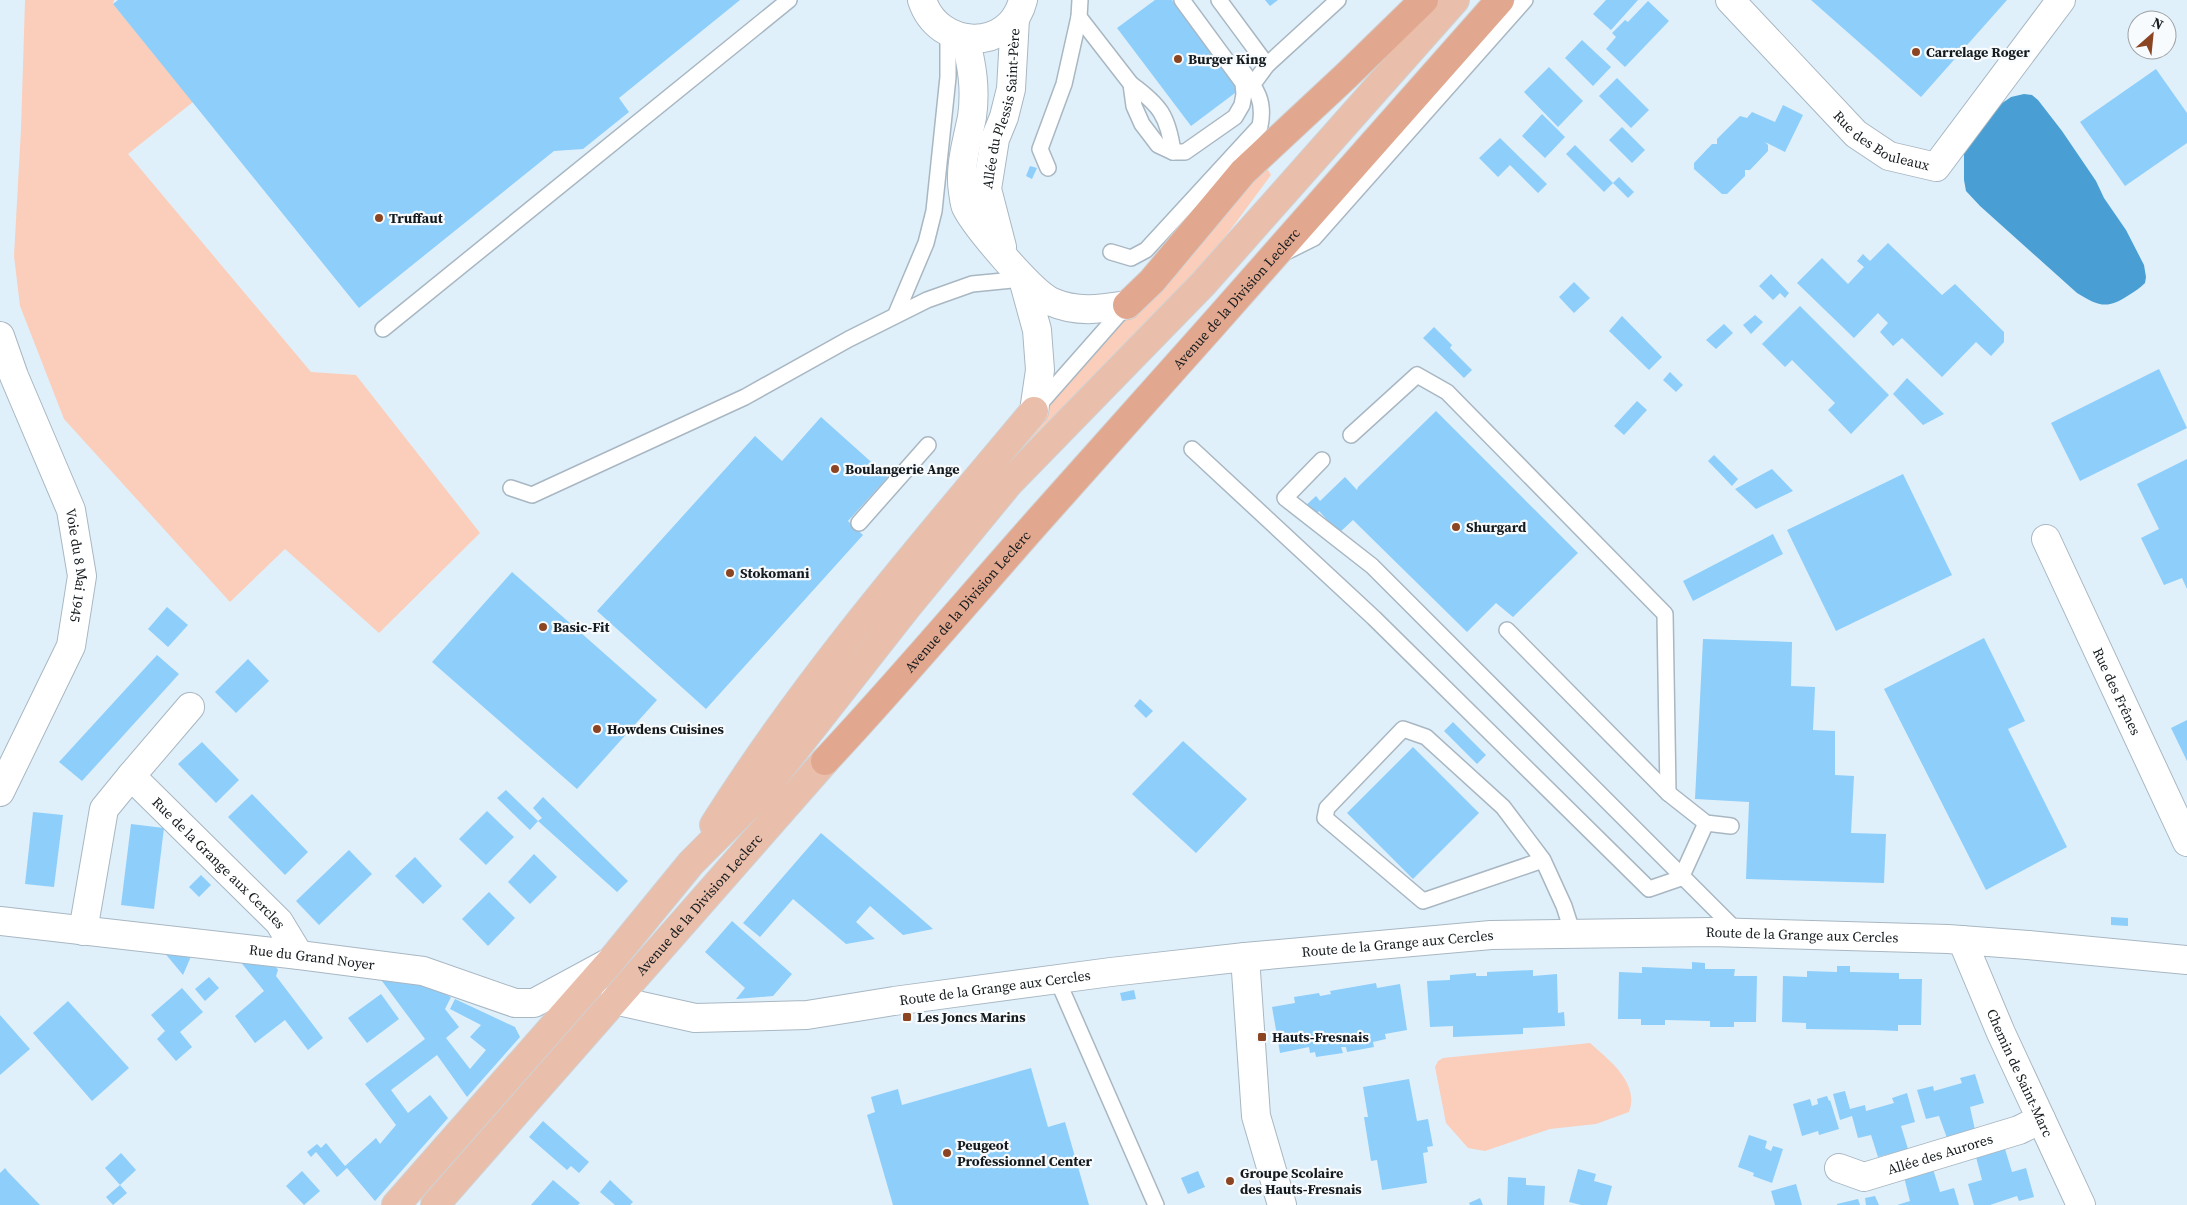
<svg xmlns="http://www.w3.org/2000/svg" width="2187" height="1205" viewBox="0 0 2187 1205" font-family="'Source Serif 4',serif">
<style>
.green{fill:#faceba}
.water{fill:#499fd3}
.building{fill:#8dcefa}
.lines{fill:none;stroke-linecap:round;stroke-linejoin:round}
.service-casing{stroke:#a8b7c2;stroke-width:18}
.minor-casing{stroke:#a8b7c2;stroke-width:30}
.tertiary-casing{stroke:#a8b7c2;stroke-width:30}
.primary-casing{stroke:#d0d1d2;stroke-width:30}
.trunk-casing{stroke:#d0d1d2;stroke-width:30}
.service{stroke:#fff;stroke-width:15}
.minor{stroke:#fff;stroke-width:28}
.tertiary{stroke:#fff;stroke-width:28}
.primary{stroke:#e9beab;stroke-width:28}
.trunk{stroke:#e2a88f;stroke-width:28}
.poi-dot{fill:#8c4522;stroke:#f8fbfe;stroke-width:2}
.labels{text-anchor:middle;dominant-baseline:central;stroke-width:4.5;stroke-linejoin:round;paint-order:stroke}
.poi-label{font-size:14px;font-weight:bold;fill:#141a1d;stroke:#f8fbfe;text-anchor:start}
.street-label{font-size:14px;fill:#141a1d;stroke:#f8fbfe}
</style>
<rect width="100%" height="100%" fill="#e0f0fb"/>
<g class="green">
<polygon points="25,0 114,0 113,4 193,102 128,154 311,372 356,375 480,533 379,633 285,549 230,602 64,419 20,306 14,256 21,129"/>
<polygon points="1267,168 1271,175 1197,275 805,718 800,713 961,506 1236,191"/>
<path d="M1590 1043C1609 1060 1640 1083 1629 1112L1596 1124 1550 1129 1485 1151 1468 1148 1446 1123 1435 1067 1438 1061 1443 1058Z"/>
</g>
<path class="water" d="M2024 94 2032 95 2038 100 2062 131 2096 181 2104 198 2126 230 2144 265 2146 277 2145 283C2140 288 2135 291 2129 295 2107 310 2098 306 2077 293L1980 206 1966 191 1964 180V152L1998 106 2011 97Z"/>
<g class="building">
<polygon points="118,0 740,0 619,98 629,112 583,149 554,151 359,308 113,4"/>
<polygon points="1155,0 1172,0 1239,90 1191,126 1117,28"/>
<polygon points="1265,0 1278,0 1270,6"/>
<polygon points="1606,0 1638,0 1611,30 1593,14"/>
<polygon points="1811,0 2007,0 1921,97"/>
<polygon points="1648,1 1669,21 1625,67 1606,49 1616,37 1612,33 1625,20 1628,22"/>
<polygon points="1582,40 1611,67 1593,86 1565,58"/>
<polygon points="1549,67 1583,101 1558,127 1524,92"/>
<polygon points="2156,69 2187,113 2187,143 2125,186 2080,122"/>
<polygon points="1617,78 1649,110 1631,128 1599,96"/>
<polygon points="1783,105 1803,115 1785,152 1765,142 1768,145 1768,151 1750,170 1745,170 1745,176 1727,194 1722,194 1694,169 1694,163 1712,144 1717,144 1717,139 1740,116 1747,118 1752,112 1775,122"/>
<polygon points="1542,114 1565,137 1545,158 1522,136"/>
<polygon points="1622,127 1645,150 1632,163 1609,140"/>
<polygon points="1500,138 1547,184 1538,193 1510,165 1498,177 1479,158"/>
<polygon points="1575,145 1613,183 1604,192 1566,154"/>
<polygon points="1030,166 1037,168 1032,179 1026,176"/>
<polygon points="1619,177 1634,192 1628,198 1613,183"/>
<polygon points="1888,243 1942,295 1955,284 2004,332 2004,342 1991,356 1976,342 1942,377 1902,338 1893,346 1880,332 1888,323 1878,313 1854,338 1797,283 1822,258 1848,284 1864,267 1857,261 1863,254 1870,261"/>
<polygon points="1771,274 1789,293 1785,298 1780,293 1773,300 1759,286"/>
<polygon points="1574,282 1590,298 1574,313 1559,297"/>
<polygon points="1800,306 1889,395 1851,434 1828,410 1835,403 1792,360 1785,367 1762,344"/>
<polygon points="1755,315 1763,322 1751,334 1743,325"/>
<polygon points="1622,316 1662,357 1649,370 1609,331"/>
<polygon points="1724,324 1733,333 1716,349 1706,340"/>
<polygon points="1434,327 1452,345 1450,348 1472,370 1464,378 1423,338"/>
<polygon points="2159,369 2187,428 2080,481 2051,423"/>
<polygon points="1670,372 1683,385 1676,392 1663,380"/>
<polygon points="1907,378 1944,414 1923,425 1893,394"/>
<polygon points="1637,401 1647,410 1624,435 1614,426"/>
<polygon points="1436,411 1578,553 1513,617 1496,603 1467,632 1353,520 1339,533 1319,511 1313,518 1303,508 1316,496 1320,501 1345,477 1357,490 1358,487"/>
<polygon points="821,417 888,477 848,521 863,535 706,709 597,611 755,436 782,461"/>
<polygon points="1714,455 1738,479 1732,486 1708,461"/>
<polygon points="2187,459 2187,589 2182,578 2164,585 2141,538 2159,529 2137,484"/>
<polygon points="1772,469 1793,491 1756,509 1735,489"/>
<polygon points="1903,474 1952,575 1836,631 1787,530"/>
<polygon points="1773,534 1783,554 1693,601 1683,581"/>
<polygon points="512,572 657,700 577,789 432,662"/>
<polygon points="167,607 188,625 168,647 148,629"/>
<polygon points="1984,638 2025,721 2008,729 2067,847 1986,890 1884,689"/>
<polygon points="1703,639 1792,642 1791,686 1815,687 1813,730 1835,731 1835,775 1854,776 1851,833 1886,834 1884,883 1746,879 1749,802 1695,799"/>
<polygon points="157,655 179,674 82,781 59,762"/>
<polygon points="248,659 269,681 236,713 215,692"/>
<polygon points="1140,699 1153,711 1146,718 1134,706"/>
<polygon points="2187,720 2187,761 2171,728"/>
<polygon points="1453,722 1486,755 1477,764 1444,731"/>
<polygon points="1183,741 1247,799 1196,853 1132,794"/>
<polygon points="202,742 239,780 216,803 178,764"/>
<polygon points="1413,747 1479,813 1413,879 1347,813"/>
<polygon points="506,790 538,821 530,830 497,798"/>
<polygon points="252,794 308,852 285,875 228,817"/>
<polygon points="543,797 627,880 628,881 617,892 538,821 542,818 533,808"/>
<polygon points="487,811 514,837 486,865 459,839"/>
<polygon points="33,812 63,815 54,887 25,884"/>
<polygon points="131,824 164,828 154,909 121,905"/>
<polygon points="821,833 902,902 933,929 903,935 870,906 856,922 875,939 846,944 793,899 760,937 743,923"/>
<polygon points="349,850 372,874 319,925 296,901"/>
<polygon points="534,854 557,877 530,904 508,882"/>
<polygon points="415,857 442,886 423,904 395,876"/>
<polygon points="201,875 211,885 199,897 189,887"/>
<polygon points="489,892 515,918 488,946 462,919"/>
<polygon points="2111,917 2128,918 2128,926 2111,925"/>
<polygon points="732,921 792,974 773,996 736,999 745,988 705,952"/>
<polygon points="163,951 192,954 183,975"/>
<polygon points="239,960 274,964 278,970 276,976 323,1038 308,1050 285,1020 255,1043 235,1016 264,991"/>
<polygon points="1692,962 1705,963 1705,969 1735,969 1734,976 1757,976 1756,1022 1734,1022 1734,1027 1710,1027 1710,1021 1665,1020 1665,1025 1641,1025 1641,1019 1618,1019 1619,972 1642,973 1642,967 1692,969"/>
<polygon points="1837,966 1850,966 1850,972 1899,973 1899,979 1922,979 1921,1025 1898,1025 1898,1031 1874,1030 1806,1029 1806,1023 1782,1022 1783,976 1807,977 1807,971 1837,972"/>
<polygon points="1533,970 1533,976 1557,974 1558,1013 1564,1012 1565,1026 1523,1028 1523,1034 1453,1037 1453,1026 1430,1027 1427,981 1450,980 1450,975 1476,973 1476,976 1487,976 1487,972"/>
<polygon points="209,977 219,988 205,1001 195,989"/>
<polygon points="379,977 418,982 451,997 445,1009 459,1027 446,1038 470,1069 486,1050 470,1037 481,1025 450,1009 455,999 515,1027 520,1037 467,1097 437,1055 391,1090 408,1113 430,1095 448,1118 375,1201 347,1168 337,1177 316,1152 311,1157 307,1152 317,1144 321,1148 326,1143 345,1166 376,1138 380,1144 396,1125 365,1084 425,1039"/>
<polygon points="1376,983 1377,988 1400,984 1407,1030 1385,1034 1386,1039 1373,1042 1374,1047 1347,1052 1346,1047 1341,1047 1343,1053 1316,1057 1315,1052 1310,1053 1309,1047 1280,1053 1272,1007 1295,1003 1294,997 1319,993 1320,996 1331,994 1330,991"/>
<polygon points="182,988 203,1012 180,1032 192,1047 176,1061 157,1039 165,1031 151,1015"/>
<polygon points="1134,990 1136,999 1122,1001 1120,993"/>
<polygon points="381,994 399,1019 367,1043 348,1018"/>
<polygon points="68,1001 129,1068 92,1101 33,1033"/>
<polygon points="0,1015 30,1049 0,1075"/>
<polygon points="1031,1068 1048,1127 1065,1122 1089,1205 893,1205 867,1115 875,1112 871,1097 898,1089 902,1105"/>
<polygon points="1975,1074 1984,1103 1970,1107 1975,1130 1947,1138 1939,1116 1926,1119 1917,1090 1933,1086 1934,1091 1962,1083 1960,1078"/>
<polygon points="1409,1079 1417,1121 1428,1119 1433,1146 1427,1147 1428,1152 1423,1153 1427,1183 1382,1190 1377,1160 1371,1161 1364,1117 1368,1117 1363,1087"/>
<polygon points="1845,1091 1850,1109 1865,1105 1866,1111 1894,1103 1892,1098 1907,1093 1915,1122 1901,1126 1908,1149 1878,1157 1871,1135 1858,1138 1852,1116 1840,1120 1833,1094"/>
<polygon points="1827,1096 1829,1101 1830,1100 1839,1129 1819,1135 1818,1131 1802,1136 1793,1104 1810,1099 1812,1106 1818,1104 1817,1099"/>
<polygon points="543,1121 589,1162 579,1173 571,1166 567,1170 529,1137"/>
<polygon points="1749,1135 1767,1141 1765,1148 1771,1151 1773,1146 1783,1149 1772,1183 1753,1176 1754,1173 1738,1167"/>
<polygon points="2005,1149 2012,1172 2026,1168 2034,1197 2019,1201 2017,1196 1990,1205 1974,1205 1968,1184 1982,1180 1976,1157"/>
<polygon points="121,1153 136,1170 120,1185 105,1168"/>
<polygon points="5,1168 8,1172 40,1205 0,1205 0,1173"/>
<polygon points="1578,1169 1596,1174 1594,1181 1612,1186 1607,1205 1581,1205 1569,1202"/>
<polygon points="1933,1169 1940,1192 1954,1188 1959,1205 1897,1205 1910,1201 1904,1177"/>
<polygon points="302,1171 320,1191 304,1205 286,1186"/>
<polygon points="1198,1171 1205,1187 1188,1194 1181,1178"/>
<polygon points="1508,1177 1526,1178 1526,1185 1545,1186 1544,1205 1507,1205"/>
<polygon points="553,1180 580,1203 578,1205 531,1205"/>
<polygon points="610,1180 633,1202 630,1205 615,1205 600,1192"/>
<polygon points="1796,1184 1802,1205 1775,1205 1771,1191"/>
<polygon points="120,1185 127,1193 113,1205 106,1197"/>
<polygon points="1875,1196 1879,1205 1866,1205 1865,1198"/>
<polygon points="1480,1198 1483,1205 1470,1205 1469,1203"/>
<polygon points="1858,1199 1860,1205 1837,1205 1837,1204"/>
</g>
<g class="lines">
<defs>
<g id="service">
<polyline points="1219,0 1267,65"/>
<polyline points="1079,17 1131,84 1134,106 1142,124 1158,145 1173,152 1185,152 1235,117 1242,105 1244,94 1243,83 1182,0"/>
<path d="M1131 84C1160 105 1168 116 1173 152"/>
<polyline points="1253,84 1267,65 1338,0"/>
<polyline points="1048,168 1040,149 1064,84 1079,17 1080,0"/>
<polyline points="1288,251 1314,238 1525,0"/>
<path d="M1111 252 1131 258 1146 250 1260 126C1265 101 1257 90 1242 70"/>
<polyline points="896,314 926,243 934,211 948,77 948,33"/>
<polyline points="383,329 789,0"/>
<polyline points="1037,407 1126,306"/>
<polyline points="1351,435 1417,375 1447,392 1665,614 1668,793"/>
<polyline points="1192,449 1374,618 1649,889 1681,878 1706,823"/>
<polyline points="1322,460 1285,498 1372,566 1738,932"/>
<polyline points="511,488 532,495 745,397 849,339 927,300 972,284 1023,279"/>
<polyline points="859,523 928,445"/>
<polyline points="1507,630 1668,793 1706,823 1731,826"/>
<polyline points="1543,860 1503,807 1426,737 1403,729 1327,808 1325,818 1423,901 1543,860 1564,906 1573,934"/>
<polyline points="1057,979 1156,1205"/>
</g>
<g id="minor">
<path id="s1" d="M1730 0 1856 134 1889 156 1936 167 2061 0"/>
<path id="s2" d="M0 336 14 376 71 510 82 576 71 646 0 792"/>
<path id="s3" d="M2046 539 2187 842"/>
<polyline points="131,776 190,707"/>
<path id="s4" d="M0 921 299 955 423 971 515 1003H534L608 963"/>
<path id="s5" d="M83 931 104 809 131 776 279 922 299 955"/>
<path id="s6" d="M1962 940 2001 1033 2081 1205"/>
<polyline points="1245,957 1256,1116 1282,1205"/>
<path id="s7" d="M614 1000 695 1018 807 1015 894 1001 1111 972 1245 957 1491 935 1711 932 1948 939 2028 945"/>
<path id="s8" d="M1839 1168 1864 1177 2019 1130 2041 1119"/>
</g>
<g id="tertiary">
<path d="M922 0C938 50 1010 53 1023 0"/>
<path d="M965 38C972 65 976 89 972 117 967 142 959 167 963 192 964 197 964 203 966 207 976 227 1032 293 1052 302 1077 313 1101 309 1127 305"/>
<path id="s9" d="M1002 247 987 189 995 139 1004 117 1011 89 1015 19"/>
<polyline points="1023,279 1037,330 1040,370 1034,411"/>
<polyline points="2028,945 2187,960"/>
</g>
<g id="primary">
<path d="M714 825C807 677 922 545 1034 411"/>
<polyline points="396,1205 610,962 691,863 761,793 907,607 1009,483 1203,284 1455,0"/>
<path id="s10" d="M435 1205 825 761"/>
</g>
<g id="trunk">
<polyline points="1127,305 1152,281 1243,172 1347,75 1424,0"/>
<path id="s11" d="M825 761C901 680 972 595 1046 512 1198 342 1350 171 1500 0"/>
</g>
</defs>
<use href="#service" class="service-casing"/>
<use href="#minor" class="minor-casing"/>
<use href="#tertiary" class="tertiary-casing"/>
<use href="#primary" class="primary-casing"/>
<use href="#trunk" class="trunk-casing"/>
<use href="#service" class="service"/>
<use href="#minor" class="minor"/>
<use href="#tertiary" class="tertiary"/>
<use href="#primary" class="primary"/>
<use href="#trunk" class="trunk"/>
</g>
<g class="poi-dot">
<circle cx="1916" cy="52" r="5"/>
<circle cx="1178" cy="59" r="5"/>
<circle cx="379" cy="218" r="5"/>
<circle cx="835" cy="469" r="5"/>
<circle cx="1456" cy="527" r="5"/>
<circle cx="730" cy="573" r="5"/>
<circle cx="543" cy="627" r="5"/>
<circle cx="597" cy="729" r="5"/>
<rect x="902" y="1012" width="10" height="10" rx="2.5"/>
<rect x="1257" y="1032" width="10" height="10" rx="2.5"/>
<circle cx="947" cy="1153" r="5"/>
<circle cx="1230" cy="1181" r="5"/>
</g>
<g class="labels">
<g class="poi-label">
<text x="1926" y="52">Carrelage Roger</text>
<text x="1188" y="59">Burger King</text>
<text x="389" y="218">Truffaut</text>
<text x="845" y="469">Boulangerie Ange</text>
<text x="1466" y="527">Shurgard</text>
<text x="740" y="573">Stokomani</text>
<text x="553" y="627">Basic-Fit</text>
<text x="607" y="729">Howdens Cuisines</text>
<text x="917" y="1017">Les Joncs Marins</text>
<text x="1272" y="1037">Hauts-Fresnais</text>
<text x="957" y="1145">Peugeot<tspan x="957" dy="16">Professionnel Center</tspan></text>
<text x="1240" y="1173">Groupe Scolaire<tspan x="1240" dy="16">des Hauts-Fresnais</tspan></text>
</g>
<g class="street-label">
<text stroke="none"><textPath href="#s9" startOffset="142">Allée du Plessis Saint-Père</textPath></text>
<text stroke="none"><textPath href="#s1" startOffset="210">Rue des Bouleaux</textPath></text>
<text stroke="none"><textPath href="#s11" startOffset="619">Avenue de la Division Leclerc</textPath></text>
<text stroke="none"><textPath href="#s2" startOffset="244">Voie du 8 Mai 1945</textPath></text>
<text stroke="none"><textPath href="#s11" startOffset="214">Avenue de la Division Leclerc</textPath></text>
<text stroke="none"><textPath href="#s3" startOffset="168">Rue des Frênes</textPath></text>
<text stroke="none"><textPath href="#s5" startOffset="290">Rue de la Grange aux Cercles</textPath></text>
<text stroke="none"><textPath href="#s10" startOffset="400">Avenue de la Division Leclerc</textPath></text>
<text stroke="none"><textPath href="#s7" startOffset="1195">Route de la Grange aux Cercles</textPath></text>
<text stroke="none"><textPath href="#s7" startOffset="790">Route de la Grange aux Cercles</textPath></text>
<text stroke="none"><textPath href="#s4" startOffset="314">Rue du Grand Noyer</textPath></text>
<text stroke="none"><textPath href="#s7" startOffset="385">Route de la Grange aux Cercles</textPath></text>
<text stroke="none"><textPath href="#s6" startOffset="145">Chemin de Saint-Marc</textPath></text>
<text stroke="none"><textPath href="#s8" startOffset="106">Allée des Aurores</textPath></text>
</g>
</g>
<g transform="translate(2152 35) rotate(27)"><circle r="24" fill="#f8fbfe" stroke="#9da1a4"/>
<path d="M0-4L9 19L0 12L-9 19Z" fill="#8c4522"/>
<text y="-8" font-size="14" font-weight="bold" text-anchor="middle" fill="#141a1d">N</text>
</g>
</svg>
